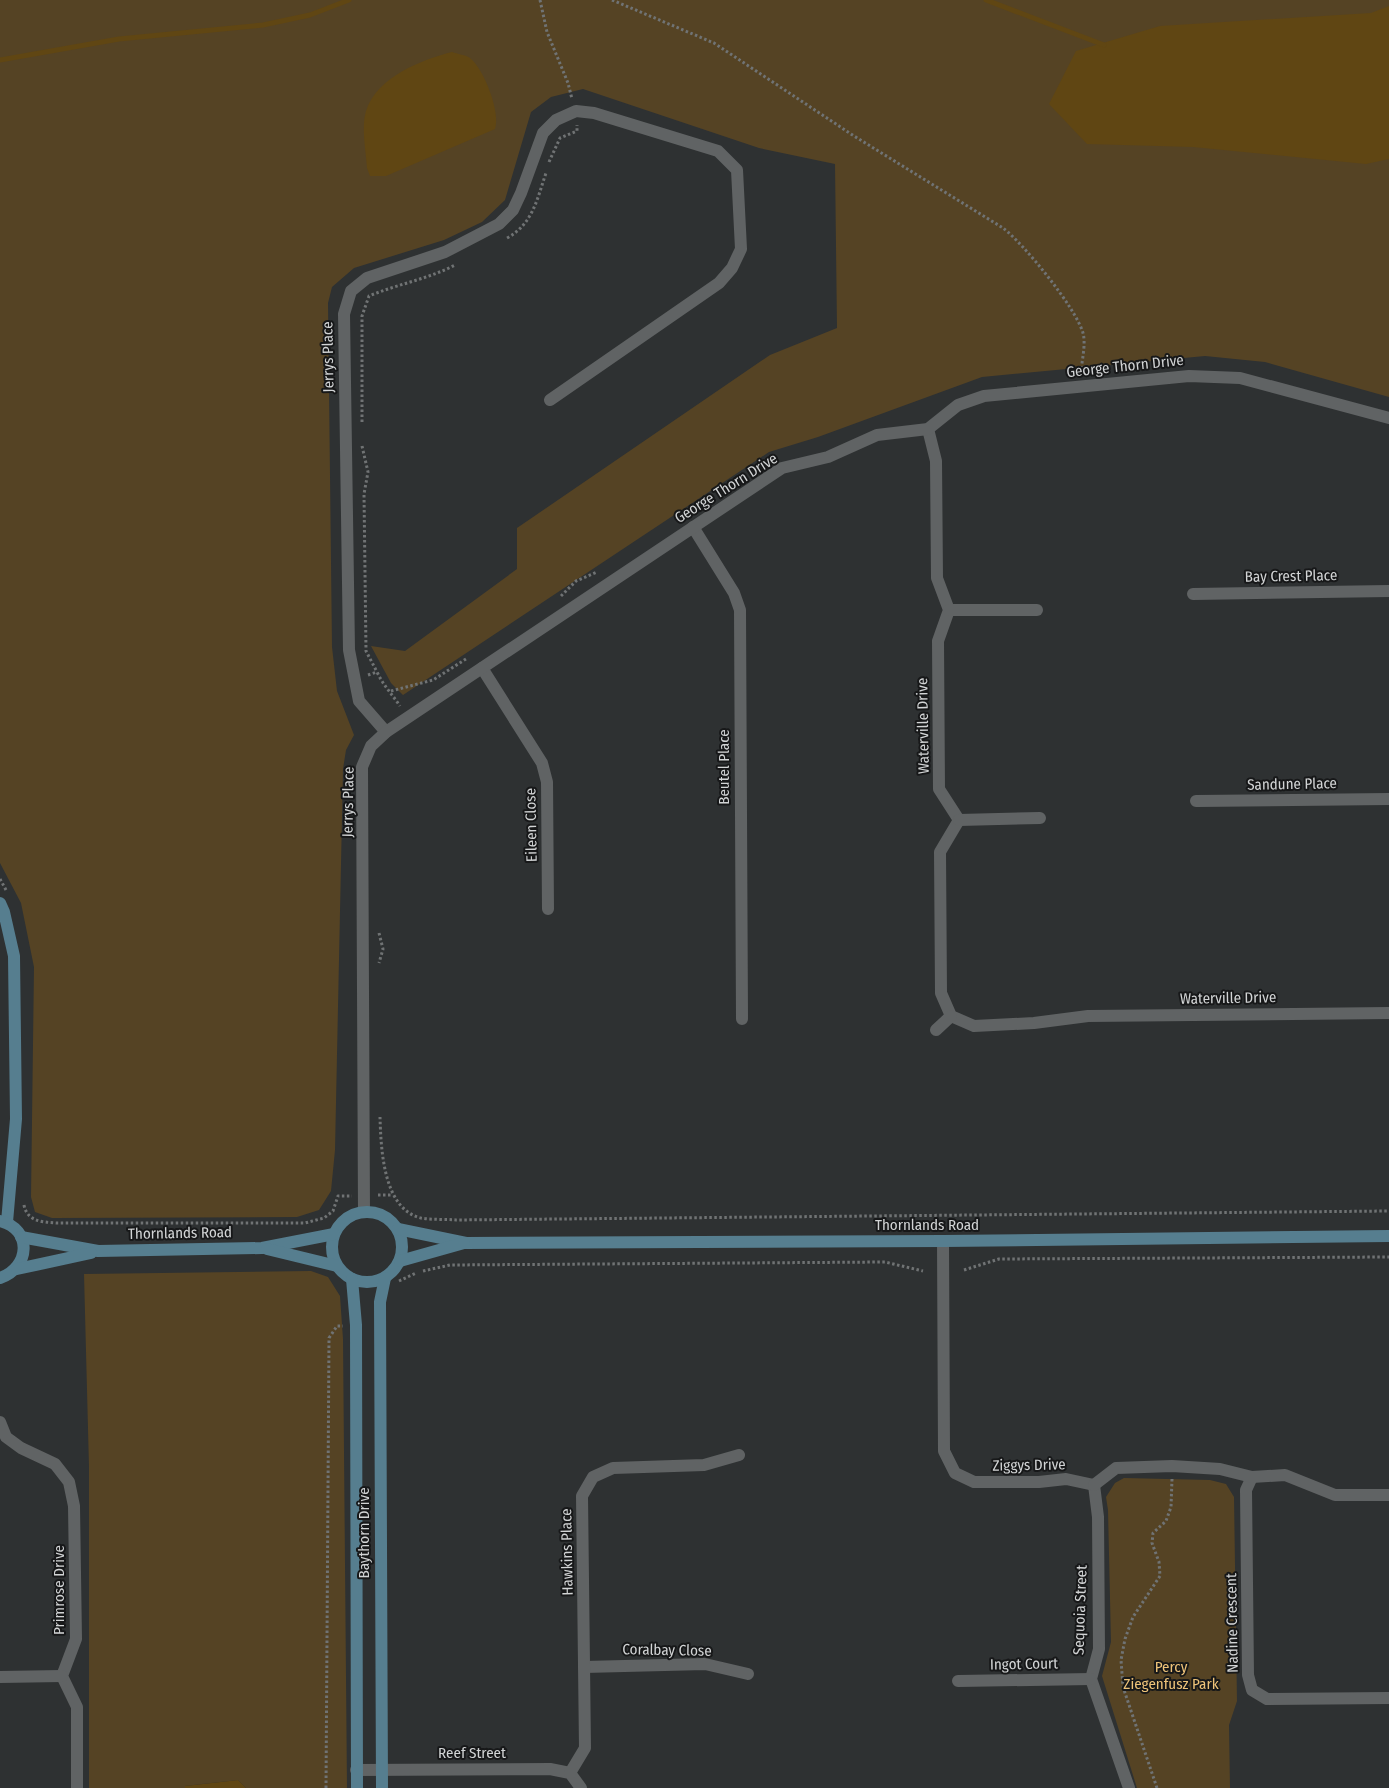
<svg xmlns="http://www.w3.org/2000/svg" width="1389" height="1788" viewBox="0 0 1389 1788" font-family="'Fira Sans Condensed',sans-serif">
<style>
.green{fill:#554324}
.water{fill:#604613}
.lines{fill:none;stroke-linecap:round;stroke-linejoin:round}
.stream{stroke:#604613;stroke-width:5}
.path{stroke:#707374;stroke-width:3;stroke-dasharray:2.5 2.5;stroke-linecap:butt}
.street{stroke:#606364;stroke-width:12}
.secondary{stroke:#567e8f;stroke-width:12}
.labels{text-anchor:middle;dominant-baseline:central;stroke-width:4;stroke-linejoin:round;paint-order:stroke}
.street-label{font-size:15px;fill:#d2d4d5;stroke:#171819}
.park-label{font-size:15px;fill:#eec379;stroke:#171819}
</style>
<rect width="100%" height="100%" fill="#2e3132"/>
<g class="green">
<polygon points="0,0 1389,0 1389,397 1265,362 1205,356 982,377 818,437 769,452 403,695 391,683 371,646 405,651 517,569 517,528 770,355 837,328 835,164 759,148 583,89 551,97 531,112 505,200 482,222 444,240 354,268 332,287 328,303 332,647 337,691 354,735 346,750 343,769 335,1150 331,1191 319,1210 297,1217 52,1218 35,1212 31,1197 34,967 21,903 0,863"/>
<polygon points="311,1271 328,1277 340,1296 343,1339 347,1788 246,1788 238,1780 185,1786 185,1788 89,1788 89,1467 84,1274"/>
<polygon points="1124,1478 1210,1480 1226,1484 1234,1497 1237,1701 1229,1725 1230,1788 1137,1788 1102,1676 1111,1642 1108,1510 1106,1497 1115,1483"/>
</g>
<g class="water">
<polygon points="1389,6 1389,159 1366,164 1193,147 1087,144 1049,104 1076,51 1160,26 1371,13"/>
<path d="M452 52C457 54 466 55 470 58 484 69 501 113 495 129L386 176H370L367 168C366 151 361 127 366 111 377 77 421 60 452 52Z"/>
<polygon points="238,1780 246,1788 185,1788 185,1786"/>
</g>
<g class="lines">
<g class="stream">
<polyline points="986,0 1104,45"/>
<polyline points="0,60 119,39 263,25 310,15 349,0"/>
</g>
<g class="path">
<polyline points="540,0 547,32 568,83 572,99"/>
<path d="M612 0 714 43 854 136 1003 228C1024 244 1076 308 1083 333 1086 344 1082 360 1081 371"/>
<polyline points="549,162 560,138 577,131 577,125"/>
<path d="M507 238C533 224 537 199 546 173"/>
<path d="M362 422V316L369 296C398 284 428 279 455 265"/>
<polyline points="362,446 368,472 364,494 366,651 377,672"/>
<polyline points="561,596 576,581 597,572"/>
<path d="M368 675 377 672C383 685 392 694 400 706"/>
<polyline points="391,691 433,680 466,659"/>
<polyline points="0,879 6,890"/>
<polyline points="379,933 383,949 379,963"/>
<path d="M380 1117C381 1149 383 1209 421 1218 432 1220 445 1219 456 1220L1389 1211"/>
<polyline points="378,1195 392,1195"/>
<path d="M24 1205C27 1221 41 1222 56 1223H305L324 1218 333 1211 338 1196H352"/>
<polyline points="964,1270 999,1259 1389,1257"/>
<polyline points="423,1271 450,1265 885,1262 923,1271"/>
<polyline points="399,1281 416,1273"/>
<polyline points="326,1788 329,1338 337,1326 343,1326"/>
<polyline points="1157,1788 1123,1687 1121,1660 1125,1639 1133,1617 1160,1576 1159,1562 1152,1543 1153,1533 1166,1521 1171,1507 1172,1479"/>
</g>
<g class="street">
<polyline points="928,429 936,461 937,578 949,610 938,641 939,789 959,820 940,852 941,993 951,1016 974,1026 1034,1023 1088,1016 1389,1013"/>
<polyline points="693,527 734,593 740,610 742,1019"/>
<polyline points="1193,594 1389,591"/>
<polyline points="949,610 1037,610"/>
<polyline points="482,668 542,763 547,782 548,909"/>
<polyline points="386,732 359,701 349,650 344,314 351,291 367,278 445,252 499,224 513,210 521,193 543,133 556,120 576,111 594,113 718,151 737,170 741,249 732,268 719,283 550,400"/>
<polyline points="1196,801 1389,799"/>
<polyline points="959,820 1040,818"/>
<polyline points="936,1030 951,1016"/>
<polyline points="364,1212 362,767 371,746 386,732 782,468 828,457 877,435 928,429 958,405 984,396 1189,376 1240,378 1389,418"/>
<polyline points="943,1241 944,1451 955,1473 974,1482 1039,1482 1066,1479 1094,1485"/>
<polyline points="0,1422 6,1437 21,1448 55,1464 69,1482 74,1506 76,1639 62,1676 77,1707 77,1788"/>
<polyline points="1252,1477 1246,1490 1248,1675 1252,1690 1267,1699 1389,1698"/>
<polyline points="1094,1485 1098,1517 1099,1649 1091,1679 1129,1788"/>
<polyline points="1094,1485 1116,1468 1172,1466 1220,1469 1252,1477 1285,1475 1335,1495 1389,1495"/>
<polyline points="584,1667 705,1664 748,1674"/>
<polyline points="0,1677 62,1676"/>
<polyline points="958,1681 1091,1679"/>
<polyline points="356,1770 550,1769 570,1773 581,1788"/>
<polyline points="570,1773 585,1748 582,1496 593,1477 613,1468 704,1465 739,1455"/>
</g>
<g class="secondary">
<polyline points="0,903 4,912 14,956 16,1119 7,1222"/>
<circle cx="367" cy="1247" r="35"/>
<path d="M0 1221C33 1229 30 1268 0 1278"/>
<polyline points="398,1229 466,1243 943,1241 1389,1236"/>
<polyline points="21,1237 98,1251 262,1248 334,1234"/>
<polyline points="267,1249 337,1266"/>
<polyline points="400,1261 464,1243"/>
<polyline points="17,1269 91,1253"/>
<polyline points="352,1279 356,1325 357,1788"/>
<polyline points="382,1788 380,1302 385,1278"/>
</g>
</g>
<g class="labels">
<g class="street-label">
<text transform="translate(328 357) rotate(-91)">Jerrys Place</text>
<text transform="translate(1125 366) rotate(-6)">George Thorn Drive</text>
<text transform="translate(726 488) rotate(-32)">George Thorn Drive</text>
<text transform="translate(1291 576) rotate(-1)">Bay Crest Place</text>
<text transform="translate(923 726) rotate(-91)">Waterville Drive</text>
<text transform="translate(724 767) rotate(-90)">Beutel Place</text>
<text transform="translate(1292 784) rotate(-1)">Sandune Place</text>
<text transform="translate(348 802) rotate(-89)">Jerrys Place</text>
<text transform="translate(531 825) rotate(-91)">Eileen Close</text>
<text transform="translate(1228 998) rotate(-1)">Waterville Drive</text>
<text x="927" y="1225">Thornlands Road</text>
<text transform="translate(180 1233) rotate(-1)">Thornlands Road</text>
<text transform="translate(1029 1465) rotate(-1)">Ziggys Drive</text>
<text transform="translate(364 1533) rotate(-90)">Baythorn Drive</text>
<text transform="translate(567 1552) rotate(-91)">Hawkins Place</text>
<text transform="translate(59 1590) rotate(-90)">Primrose Drive</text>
<text transform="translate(1080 1610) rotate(-88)">Sequoia Street</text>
<text transform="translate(1232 1623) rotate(-91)">Nadine Crescent</text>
<text transform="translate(667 1650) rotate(1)">Coralbay Close</text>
<text transform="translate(1024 1664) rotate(-1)">Ingot Court</text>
<text x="472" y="1753">Reef Street</text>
</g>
<g class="park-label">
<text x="1171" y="1667">Percy<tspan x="1171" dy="17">Ziegenfusz Park</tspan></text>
</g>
</g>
</svg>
